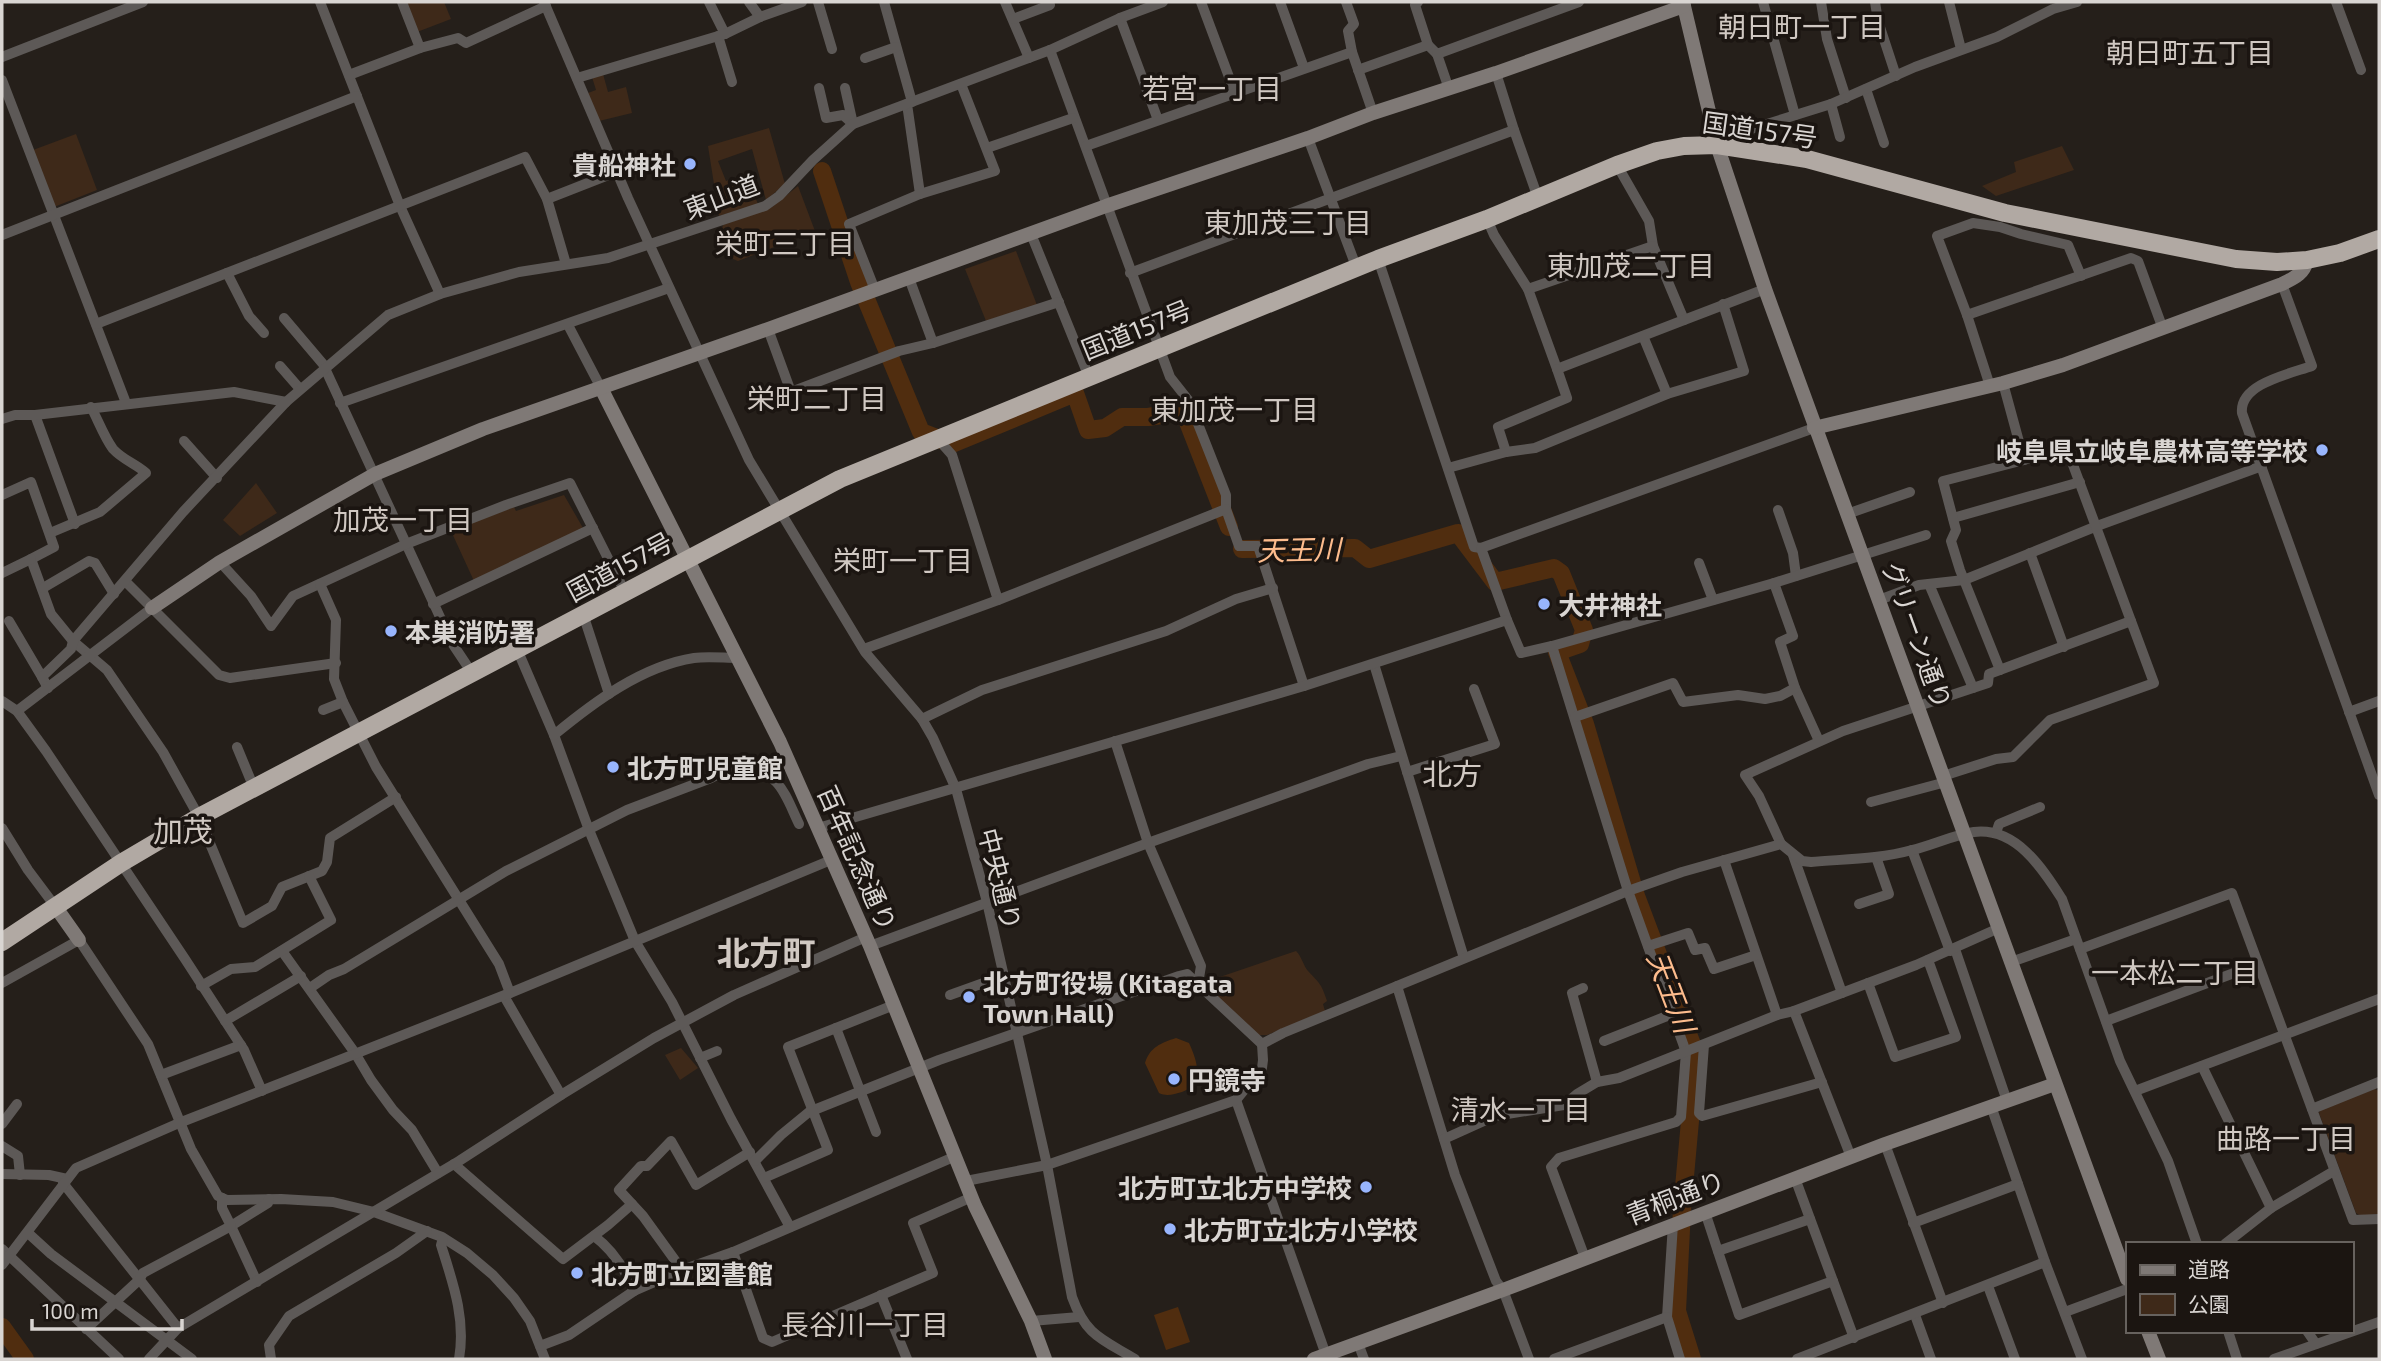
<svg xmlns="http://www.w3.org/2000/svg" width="2381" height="1361" viewBox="0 0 2381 1361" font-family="'Exo 2','Noto Sans JP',sans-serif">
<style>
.green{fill:#3e2919}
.water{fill:#502d0f}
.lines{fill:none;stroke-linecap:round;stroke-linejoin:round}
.river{stroke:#502d0f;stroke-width:18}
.street{stroke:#5d5957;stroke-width:10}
.secondary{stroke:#7f7976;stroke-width:14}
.highway{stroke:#b1a9a3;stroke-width:18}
.poi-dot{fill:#98b5fd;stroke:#1b1511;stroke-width:2.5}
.labels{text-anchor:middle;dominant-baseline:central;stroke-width:7;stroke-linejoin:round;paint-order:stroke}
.street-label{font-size:26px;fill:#d9d5d2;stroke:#1b1511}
.poi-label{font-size:26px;font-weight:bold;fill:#d9d5d2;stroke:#1b1511;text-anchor:start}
.neighbourhood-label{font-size:28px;fill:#d0c8c2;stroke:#1b1511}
.water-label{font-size:28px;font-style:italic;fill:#fdbc8d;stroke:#1b1511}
.quarter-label{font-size:30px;fill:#d0c8c2;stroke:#1b1511}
.district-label{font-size:33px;font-weight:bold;fill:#d0c8c2;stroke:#1b1511}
</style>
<rect width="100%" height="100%" fill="#251f1a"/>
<g class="green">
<polygon points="405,2 444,2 451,19 417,32"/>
<polygon points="603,74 608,92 626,87 632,113 599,121 588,93 596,90 592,77"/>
<polygon points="769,128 785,184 766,200 752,149 718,161 726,181 746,175 758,204 719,216 708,146"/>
<polygon points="76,134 97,190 54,207 33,150"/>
<polygon points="2062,146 2074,170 1996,196 1982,186 2016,172 2014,162"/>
<polygon points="798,186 815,231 738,261 733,259 722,229 723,225 772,207"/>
<polygon points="1016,251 1037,305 986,321 965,269"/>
<polygon points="256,483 277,513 240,536 223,520"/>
<polygon points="564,495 583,528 474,581 451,531 514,507 516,511"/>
<path d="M1296 951C1302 957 1303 965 1308 971 1320 984 1321 983 1327 1001L1323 1004 1325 1011 1267 1035H1259L1214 995 1209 983 1211 980Z"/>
<polygon points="681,1048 698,1068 680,1080 665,1055"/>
<polygon points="2375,1089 2379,1091 2379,1214 2361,1216 2356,1213 2319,1113 2321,1109"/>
</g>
<g class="water">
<path d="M1176 1038 1189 1043C1197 1060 1205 1084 1182 1092 1174 1094 1167 1097 1159 1093L1145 1063C1150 1047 1161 1043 1176 1038Z"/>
<polygon points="1178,1307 1190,1342 1166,1350 1154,1315"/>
</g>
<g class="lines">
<g class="river">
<polyline points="822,171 859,282 921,432 952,444 1075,393 1088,430 1105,428 1122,417 1148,417 1161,415 1179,408 1184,412 1229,527"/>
<polyline points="1242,549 1355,548 1369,559 1458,533 1495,582 1554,568 1561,573 1584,630 1580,644 1557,652 1585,724 1636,896 1696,1055 1682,1209 1677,1311 1692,1359"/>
<polyline points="2,1327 25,1359"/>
</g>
<g class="street">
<polyline points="320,2 400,206 440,294"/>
<polyline points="402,2 420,48"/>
<path d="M544 2 628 198 749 460 865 652 922 719 933 738 956 789 987 902 1047 1165 1072 1297C1086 1336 1102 1339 1135 1359"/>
<polyline points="709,2 725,34"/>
<polyline points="749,2 760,17"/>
<polyline points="818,2 832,49"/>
<polyline points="884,2 912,102"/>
<polyline points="1005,2 1029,58"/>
<polyline points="1201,2 1235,93"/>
<polyline points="1280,2 1304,68"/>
<polyline points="1346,2 1354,24 1348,31 1352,52"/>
<polyline points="1763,2 1795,115"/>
<polyline points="1821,2 1827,39 1846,98"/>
<polyline points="1875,2 1878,21 1896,76"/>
<polyline points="1949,2 1961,49"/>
<polyline points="2336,2 2361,70"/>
<polyline points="1120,18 1158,120"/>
<polyline points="1013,19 1050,5"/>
<polyline points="718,36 732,82"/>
<polyline points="1428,45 1437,54 1579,2"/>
<polyline points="1050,50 1170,377 1189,401 1226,495 1226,509 1239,546 1258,546 1304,686"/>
<polyline points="1437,54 1449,89"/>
<polyline points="2,57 143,2"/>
<polyline points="865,58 896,47"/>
<polyline points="1358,70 1428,45 1415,5 1418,2"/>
<polyline points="1496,73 1514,130"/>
<polyline points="349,75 420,48 458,38 466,43 546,6"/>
<polyline points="577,78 725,34 760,17 802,2"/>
<polyline points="2,80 126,403"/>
<polyline points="819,88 826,118 843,115 853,124 845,88"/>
<polyline points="1866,89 1884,143"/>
<polyline points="907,104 920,194"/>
<polyline points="1831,104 1840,137"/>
<polyline points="1308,138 1357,269"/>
<polyline points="1718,144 1732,135 1831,104 1915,67 1997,37 2053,9 2077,2"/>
<polyline points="1086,146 1352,52 1373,113"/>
<polyline points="987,148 1073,118"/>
<polyline points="547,199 616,172"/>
<polyline points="1487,219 1494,235 1528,289 1557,369 1684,320 1653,246 1649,221 1617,165"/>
<polyline points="1031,234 1089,377"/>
<polyline points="2,235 357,96"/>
<polyline points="1378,259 1474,547 1481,548"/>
<polyline points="227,273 249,316 264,333"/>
<polyline points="1130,273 1514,130 1538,198"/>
<polyline points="909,278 933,343"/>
<path d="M2282 284 2312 366C2289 374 2239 384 2242 413L2379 795"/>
<polyline points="1528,289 1653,246"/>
<polyline points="875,290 849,224 920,194 995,171 961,84"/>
<polyline points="1967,315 2131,258 2138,261 2163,329"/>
<polyline points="284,318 323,364 452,643 472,673"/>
<polyline points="1684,320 1765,289"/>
<polyline points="96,324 525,157 547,199 566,264"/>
<polyline points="568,325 601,388"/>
<polyline points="768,329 791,392 899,351 933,343 1059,302"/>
<polyline points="1643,336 1667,394"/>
<polyline points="280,366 300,389"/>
<polyline points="1990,386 1967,315 1937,236 1973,223 2000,227 2021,234 2068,245 2081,276"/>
<polyline points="340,403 669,288"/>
<polyline points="35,415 75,524"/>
<polyline points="2,419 15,415 35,415 234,392 286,402"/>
<polyline points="937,438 952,455 998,600"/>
<polyline points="184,441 217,478"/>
<polyline points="1506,452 1498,427 1567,398 1557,369"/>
<polyline points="1448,468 1506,452 1535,448 1667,394 1744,371 1723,304"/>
<polyline points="2,495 31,482 54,547 31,559 51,614 73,641 107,670 163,752 199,817 243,923 272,906 282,887 322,871 327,862 330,838 396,797"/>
<polyline points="1778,510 1793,553 1796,576"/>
<polyline points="1847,514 1910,492"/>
<polyline points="1953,518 2080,482"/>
<path d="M50 533 100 512 146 473C136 464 123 460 113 449 104 437 98 420 91 407"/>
<polyline points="2030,553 2064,647"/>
<polyline points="220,562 251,596 271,626 293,596 406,544 506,505 570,483 625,592"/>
<polyline points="1699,563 1713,600"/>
<polyline points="2,573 31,559"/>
<polyline points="125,581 219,675 230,678 336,663"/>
<polyline points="1774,583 1793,636 1780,642 1795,688 1819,741"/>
<polyline points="320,584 336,620 334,679 343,702 376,767 499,964 510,993"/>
<polyline points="1929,584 1973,688"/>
<polyline points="43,588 89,561 95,563 114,594"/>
<polyline points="1879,600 1919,585 1964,580 2097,526 2262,466"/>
<polyline points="433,604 593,528"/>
<polyline points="583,614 609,694"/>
<polyline points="1507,620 1481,548 1814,428"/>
<polyline points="9,621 42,677"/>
<polyline points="1552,646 1628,891 1686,1052 1681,1117 1676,1122 1559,1158 1551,1167 1585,1258"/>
<polyline points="517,649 554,735 589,830 635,941 672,1002 731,1119 790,1227"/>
<polyline points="864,649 998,600 1226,509"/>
<polyline points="1374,664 1464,958"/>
<polyline points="2000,670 1960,570 1951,541 1956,530 1943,481 2024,460"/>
<polyline points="48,688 42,677 71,649 73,641 183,512 286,402 388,315 440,294 519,272 608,258 765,206 779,196 813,160 853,124 1050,50 1120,18 1163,2"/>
<polyline points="2,701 17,711 46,751 185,959 244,1050 262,1091"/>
<polyline points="323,710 343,702"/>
<polyline points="17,711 152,608"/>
<polyline points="2349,712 2379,701"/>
<polyline points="1575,717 1673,683 1683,702 1738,695 1765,699 1780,696 1795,688"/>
<polyline points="922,719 982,690 1166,631 1236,599 1273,588"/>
<path d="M554 735C594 702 642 666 694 658 708 656 724 658 738 658"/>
<polyline points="1115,741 1148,843 1201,966 1198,984"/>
<polyline points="237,747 254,788"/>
<polyline points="1407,772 1495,744 1474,689"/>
<polyline points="1943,776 1996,759 2013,757 2050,720 2154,683 2066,446 2024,460 2003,383"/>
<polyline points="1871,802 1946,782"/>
<polyline points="2,828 28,870 55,906"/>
<polyline points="818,828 1304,686 1507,620 1521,653 1552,646 1774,583 1926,535"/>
<polyline points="1996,833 1999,824 2040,807"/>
<polyline points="1781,844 1759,796 1745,775 1843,731 1988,683 1989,674 2131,621"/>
<polyline points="1912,850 1950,951"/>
<polyline points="1793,855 1842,993"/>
<polyline points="1724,860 1777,1015"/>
<polyline points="1859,904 1889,894 1876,857"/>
<polyline points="870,946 1148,843 1368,764 1401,756"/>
<polyline points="1648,946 1688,933 1695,950 1705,948 1714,969 1756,955"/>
<polyline points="1955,949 2007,1101"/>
<polyline points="2080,949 2232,893 2353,1220 2379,1219"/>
<polyline points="282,951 355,1053 371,1080 393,1110 412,1130 438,1173"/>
<polyline points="2011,962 2076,939"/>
<polyline points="2,983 79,940 148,1044 191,1149 218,1196 227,1200 281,1199 333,1202 374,1212 442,1237 467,1253 493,1275 514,1298 530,1321 545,1359"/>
<polyline points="1868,983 1895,1057 1956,1037 1928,960"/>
<polyline points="201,986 231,969 255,967 331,920 309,876"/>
<polyline points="1397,986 1455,1175 1496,1281 1503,1290 1529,1359"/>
<path d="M310 988 329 975 344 969 506 871 627 810 711 778C722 771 730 770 743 770 780 770 785 795 799 824"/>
<polyline points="1583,988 1572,993 1597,1082"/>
<polyline points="950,995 1003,976"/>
<polyline points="504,996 561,1095"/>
<polyline points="1794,1011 1851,1157"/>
<polyline points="225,1021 301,976"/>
<polyline points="2106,1021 2258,964"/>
<polyline points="836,1028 876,1132"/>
<polyline points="1604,1041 1672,1014"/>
<polyline points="1704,1045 1699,1113 1702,1116 1822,1082"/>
<polyline points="700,1058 717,1051"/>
<polyline points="2202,1066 2271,1208"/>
<polyline points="161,1075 241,1045"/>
<polyline points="2135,1091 2379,999"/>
<polyline points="1236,1100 1326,1355"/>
<polyline points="1991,1106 2045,1262 2082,1359"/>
<polyline points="2312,1109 2379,1082"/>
<polyline points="2,1124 17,1104"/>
<polyline points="1444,1139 1495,1116 1564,1105 1577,1094 1597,1082 1619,1078 1777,1015 1794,1011 1916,965 1999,928"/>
<polyline points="1885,1144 1943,1303"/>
<polyline points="2,1146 18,1156 20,1175"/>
<polyline points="755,1161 781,1135 809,1112 939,1060 1179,976 1187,974 1262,1044"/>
<polyline points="454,1164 563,1259 608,1225 632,1204"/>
<polyline points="2,1174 49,1175 67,1179"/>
<polyline points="764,1178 828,1150 788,1047 894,1005"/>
<polyline points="1795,1178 1854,1338"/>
<path d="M966 1181 1047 1165 1236 1100 1262 1068 1263 1060 1262 1044 1283 1033 1628 891 1682 872 1781 844 1802 861 1811 862C1845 859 1880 859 1912 850 1933 845 1953 835 1974 832 2016 827 2042 868 2062 899L2120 1061 2168 1161 2197 1244"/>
<polyline points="63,1183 178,1328"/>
<polyline points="1705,1212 1739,1315 1833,1281"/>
<polyline points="1913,1223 2018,1184"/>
<polyline points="1673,1224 1667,1317 1680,1359"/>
<polyline points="28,1233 51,1254 192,1359"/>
<path d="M594 1236C613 1250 625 1269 634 1291"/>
<path d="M443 1238 441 1245C453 1283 466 1319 459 1359"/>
<polyline points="2225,1244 2271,1208 2334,1171"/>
<polyline points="2,1249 119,1359"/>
<polyline points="1718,1251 1810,1219"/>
<polyline points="733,1252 763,1338 772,1342 933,1273 913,1223 972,1197"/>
<polyline points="2,1265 76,1168 179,1123 510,993 831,860"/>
<polyline points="682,1270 643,1216 619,1190 641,1166 647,1166 671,1141 696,1185 750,1152"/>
<polyline points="257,1282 231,1226 268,1203 269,1199"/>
<polyline points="1988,1286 2015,1359"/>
<polyline points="881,1295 907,1359"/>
<polyline points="2065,1312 2127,1289"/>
<polyline points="1915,1315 1931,1359"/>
<polyline points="1031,1321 1079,1317"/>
<polyline points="86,1329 139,1280 143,1273 231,1226 222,1208 222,1198"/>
<polyline points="2228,1331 2237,1359"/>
<polyline points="2307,1331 2316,1344"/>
<polyline points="1358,1343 1364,1359"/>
<polyline points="540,1346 569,1335 634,1291 682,1270 733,1252 956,1156"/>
<polyline points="149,1359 178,1328 459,1161 561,1095 654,1038 734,995 866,937"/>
<polyline points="271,1359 269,1345 289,1316 396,1253 427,1231"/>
<polyline points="1554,1359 1667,1317"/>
<polyline points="1797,1359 2045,1262"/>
<polyline points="2274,1359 2379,1322"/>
</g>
<g class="secondary">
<polyline points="1683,2 1717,145 1765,289 2127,1279"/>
<polyline points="601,388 780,742 870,946 975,1206 1031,1321 1045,1359"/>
<path d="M1814 428 2003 383 2063 365 2282 284C2294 278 2304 274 2307 260"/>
<polyline points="152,608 220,562 375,474 483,429 768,329 1106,206 1308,138 1373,113 1496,73 1684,6"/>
<polyline points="55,906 79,940"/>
<polyline points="2148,1331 2159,1359"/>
<polyline points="1314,1359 1503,1290 1885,1144 2055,1084"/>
</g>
<polyline class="highway" points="2,942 121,863 199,817 840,479 1378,259 1487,219 1617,165 1657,151 1684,146 1717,145 1807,159 2005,213 2236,259 2277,262 2307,260 2340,253 2379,239"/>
</g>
<g class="poi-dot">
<circle cx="690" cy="164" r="7"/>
<circle cx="2322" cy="450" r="7"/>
<circle cx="1544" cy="604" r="7"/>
<circle cx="391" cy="631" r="7"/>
<circle cx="613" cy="767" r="7"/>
<circle cx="969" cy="997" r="7"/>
<circle cx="1174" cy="1079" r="7"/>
<circle cx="1366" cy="1187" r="7"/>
<circle cx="1170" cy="1229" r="7"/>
<circle cx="577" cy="1273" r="7"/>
</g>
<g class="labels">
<g class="street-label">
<text transform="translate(1760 129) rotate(8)">国道157号</text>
<text transform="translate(721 196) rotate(-21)">東山道</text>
<text transform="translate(1136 329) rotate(-22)">国道157号</text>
<text transform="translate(619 566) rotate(-28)">国道157号</text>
<text transform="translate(1918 635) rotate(70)">グリーン通り</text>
<text transform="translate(858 858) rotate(66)">百年記念通り</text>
<text transform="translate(1001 879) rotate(76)">中央通り</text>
<text transform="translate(1675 1197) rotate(-21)">青桐通り</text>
</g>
<g class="poi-label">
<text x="676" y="164" text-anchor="end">貴船神社</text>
<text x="2308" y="450" text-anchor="end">岐阜県立岐阜農林高等学校</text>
<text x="1558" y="604">大井神社</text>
<text x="405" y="631">本巣消防署</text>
<text x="627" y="767">北方町児童館</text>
<text x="983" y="982">北方町役場 (Kitagata<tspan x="983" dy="30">Town Hall)</tspan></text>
<text x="1188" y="1079">円鏡寺</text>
<text x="1352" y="1187" text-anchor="end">北方町立北方中学校</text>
<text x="1184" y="1229">北方町立北方小学校</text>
<text x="591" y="1273">北方町立図書館</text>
</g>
<g class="neighbourhood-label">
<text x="1802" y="26">朝日町一丁目</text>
<text x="2190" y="52">朝日町五丁目</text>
<text x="1212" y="88">若宮一丁目</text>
<text x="1288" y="222">東加茂三丁目</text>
<text x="785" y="243">栄町三丁目</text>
<text x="1631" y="265">東加茂二丁目</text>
<text x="817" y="398">栄町二丁目</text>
<text x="1235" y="409">東加茂一丁目</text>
<text x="403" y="519">加茂一丁目</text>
<text x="903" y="560">栄町一丁目</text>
<text x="2175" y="972">一本松二丁目</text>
<text x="1521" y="1109">清水一丁目</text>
<text x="2286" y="1138">曲路一丁目</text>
<text x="865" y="1324">長谷川一丁目</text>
</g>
<g class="water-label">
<text transform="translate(1299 549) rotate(-1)">天王川</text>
<text transform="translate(1672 992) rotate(69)">天王川</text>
</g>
<g class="quarter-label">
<text x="1452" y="773">北方</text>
<text x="183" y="830">加茂</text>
</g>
<g class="district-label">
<text x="766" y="952">北方町</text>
</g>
</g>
<rect width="2381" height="1361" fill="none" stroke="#d9d5d2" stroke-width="7"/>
<rect x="2126" y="1242" width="228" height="91" fill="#1b1511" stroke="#67625e" stroke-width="2"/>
<rect x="2140" y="1265" width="35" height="10" fill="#7f7976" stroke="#67625e" stroke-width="2"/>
<text x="2188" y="1277" font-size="21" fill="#d9d5d2">道路</text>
<rect x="2140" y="1294" width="35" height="21" fill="#3e2919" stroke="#67625e" stroke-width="2"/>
<text x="2188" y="1312" font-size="21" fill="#d9d5d2">公園</text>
<path d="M32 1319v10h150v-10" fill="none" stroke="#d9d5d2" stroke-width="3.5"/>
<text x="42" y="1319" font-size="21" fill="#d9d5d2" stroke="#1b1511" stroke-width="5" paint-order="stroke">100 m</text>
</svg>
